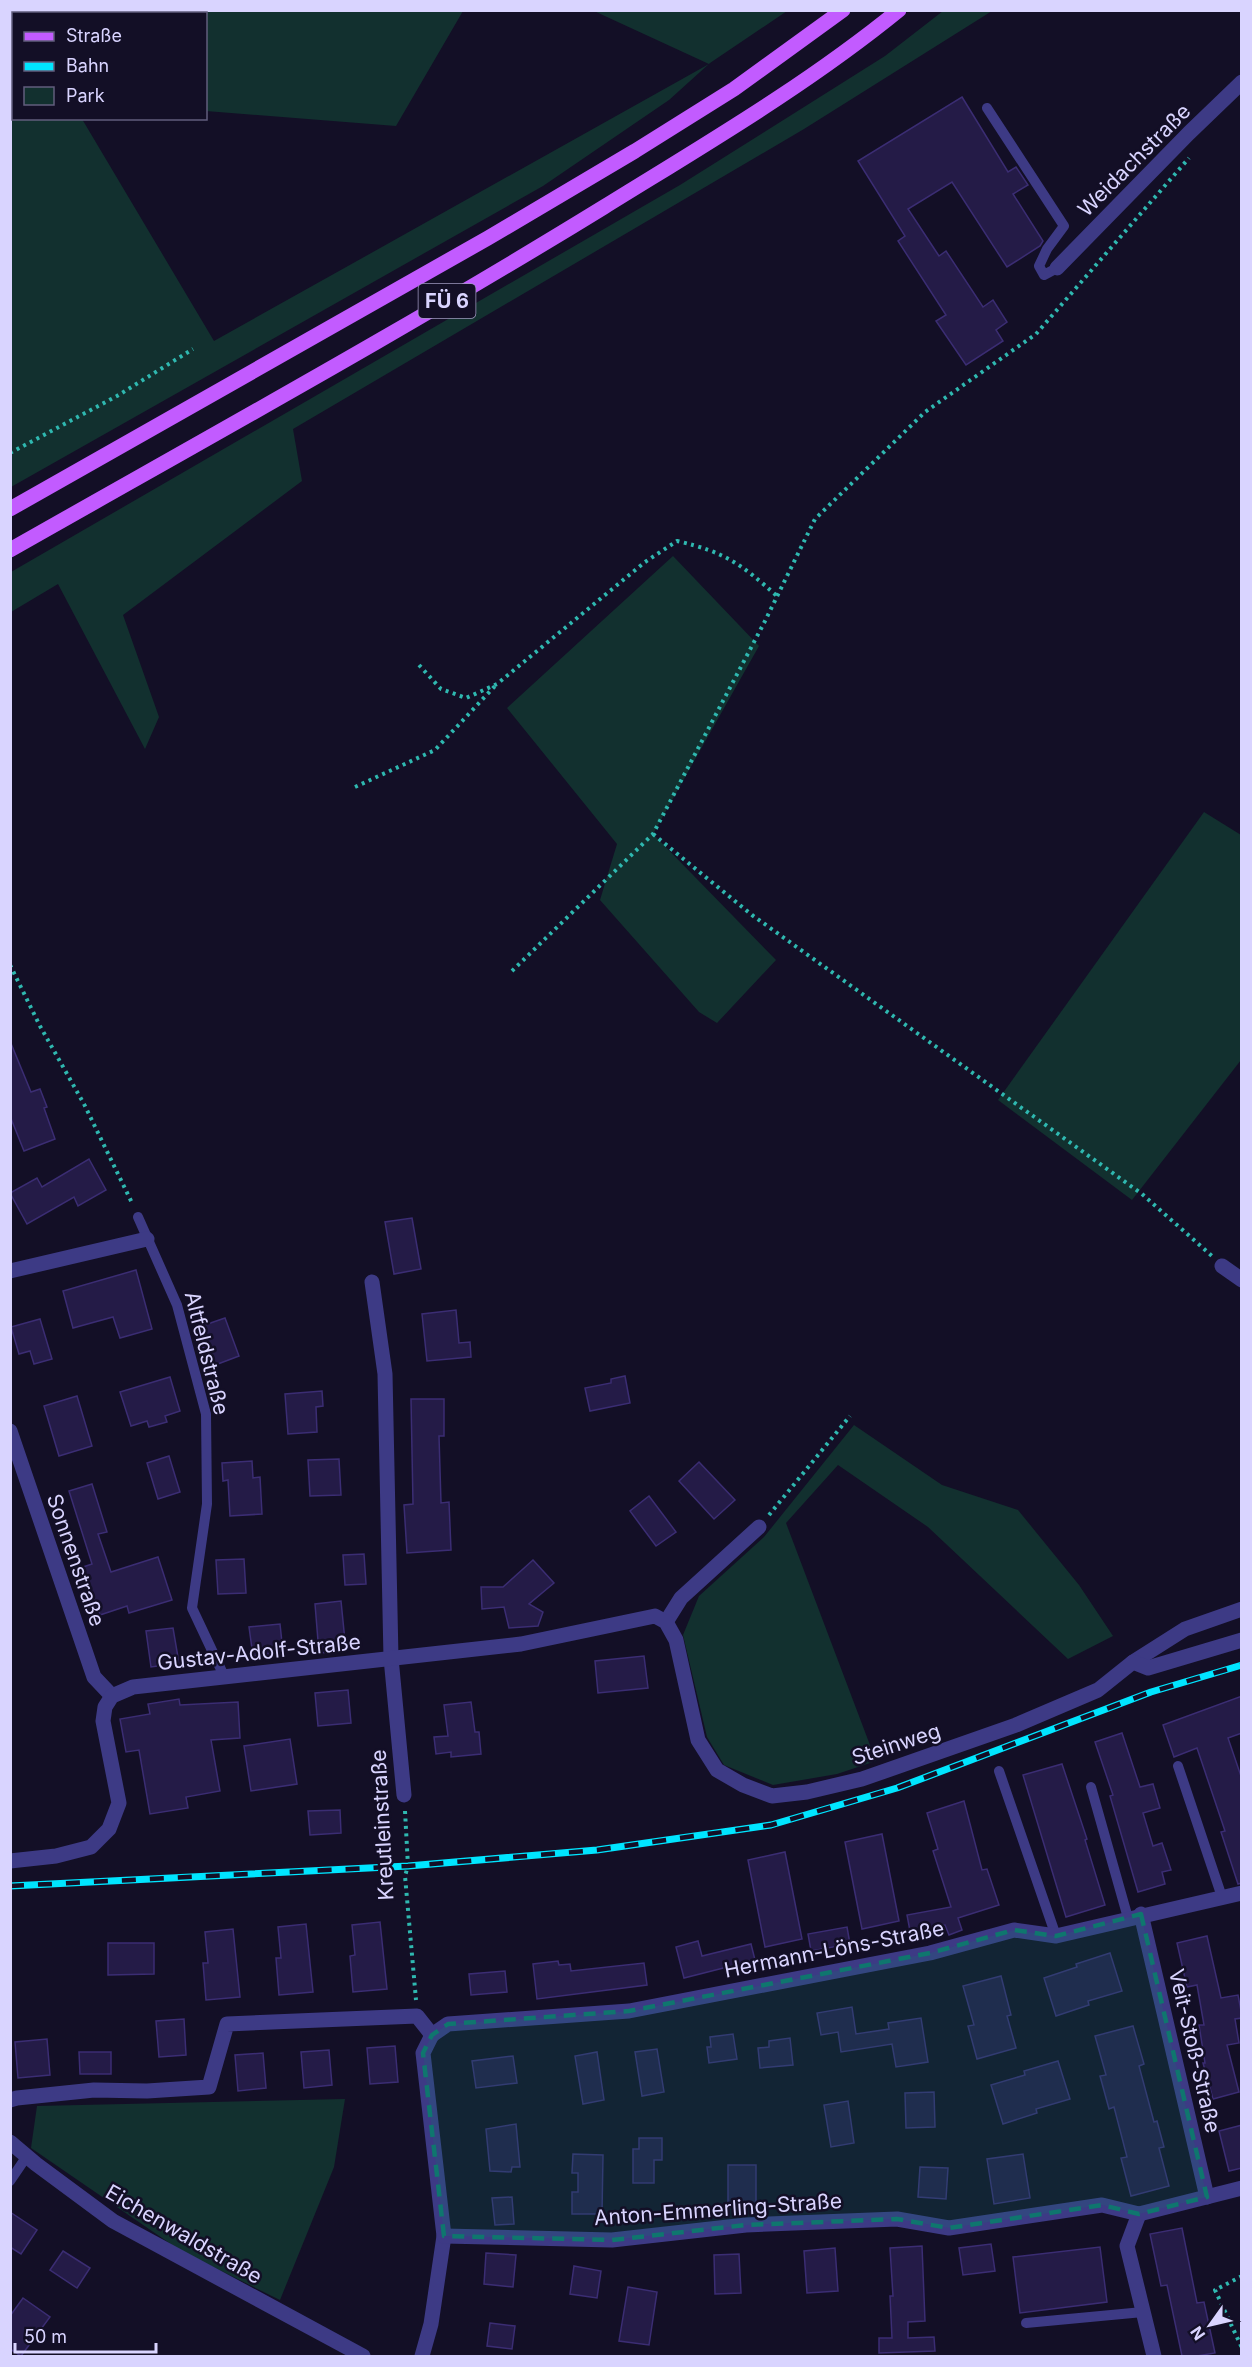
<svg xmlns="http://www.w3.org/2000/svg" width="1252" height="2367" viewBox="0 0 1252 2367" font-family="Inter,sans-serif">
<style>
.green{fill:#12302f}
.building{fill:#241b47;stroke:#3b2d73;stroke-width:1.5}
.lines{fill:none;stroke-linecap:round;stroke-linejoin:round}
.path{stroke:#2fb8b0;stroke-width:4;stroke-dasharray:3 4.5;stroke-linecap:butt}
.lane{stroke:#3d3a85;stroke-width:10}
.street{stroke:#3d3a85;stroke-width:15}
.primary{stroke:#c25bff;stroke-width:15}
.rail-casing{stroke:#00e5ff;stroke-width:7}
.rail{stroke:#130f26;stroke-width:4.5;stroke-dasharray:14;stroke-linecap:butt}
.marked{fill:#0f766e;fill-opacity:0.2;stroke:#0f766e;stroke-width:4.5;stroke-dasharray:12 8;stroke-linejoin:round}
.labels{text-anchor:middle;dominant-baseline:central;stroke-width:5;stroke-linejoin:round;paint-order:stroke}
.shield{fill:#130f26;stroke:#9e99be;stroke-width:1.5}
.shield-label{font-size:20px;font-weight:bold;fill:#d9d4ff}
.street-label{font-size:21px;fill:#d9d4ff;stroke:#130f26}
</style>
<rect width="100%" height="100%" fill="#130f26"/>
<g class="green">
<polygon points="11,10 463,11 396,126 206,111 206,14 14,14 14,118 82,119 214,341 709,64 594,11 787,11 710,63 669,100 543,186 11,487"/>
<polygon points="943,11 992,11 804,129 293,429 302,481 123,615 159,717 145,749 58,584 11,612 11,572 680,185 885,56"/>
<polygon points="673,556 759,646 653,834 776,960 717,1023 699,1012 600,900 617,844 507,708"/>
<polygon points="1204,812 1241,835 1241,1060 1132,1200 998,1100"/>
<polygon points="854,1425 942,1485 1018,1510 1079,1585 1113,1636 1068,1659 928,1527 838,1465 786,1523 876,1761 837,1774 773,1785 724,1765 707,1737 683,1635 699,1596 764,1537"/>
<polygon points="345,2099 334,2167 280,2300 181,2251 31,2148 37,2106"/>
</g>
<g class="building">
<polygon points="962,97 1008,172 1016,167 1028,185 1013,194 1043,241 1040,246 1007,267 952,182 908,209 939,256 946,251 983,307 993,300 1007,322 996,330 1003,341 966,365 936,321 946,315 898,241 905,236 858,161"/>
<polygon points="10,1041 31,1092 40,1089 47,1107 44,1108 55,1139 24,1151 10,1116"/>
<polygon points="89,1159 106,1190 78,1206 74,1197 27,1224 10,1193 37,1178 42,1187"/>
<polygon points="412,1218 421,1269 394,1274 385,1222"/>
<polygon points="136,1270 152,1329 120,1338 113,1317 73,1328 63,1291"/>
<polygon points="456,1310 459,1343 470,1342 471,1357 427,1361 422,1314"/>
<polygon points="225,1318 239,1356 210,1367 196,1328"/>
<polygon points="40,1319 52,1359 34,1364 30,1351 19,1354 11,1327"/>
<polygon points="625,1376 630,1403 590,1411 585,1388 611,1383 611,1379"/>
<polygon points="170,1377 180,1411 165,1416 167,1422 149,1427 147,1421 131,1426 120,1392"/>
<polygon points="322,1391 323,1406 316,1407 317,1432 288,1434 285,1394"/>
<polygon points="77,1396 92,1446 59,1456 44,1406"/>
<polygon points="411,1399 444,1399 444,1436 439,1436 441,1503 449,1502 451,1550 407,1553 404,1505 413,1504"/>
<polygon points="169,1456 180,1492 158,1499 147,1463"/>
<polygon points="339,1459 341,1495 310,1496 308,1460"/>
<polygon points="252,1461 253,1478 260,1477 262,1514 230,1516 228,1480 223,1481 222,1463"/>
<polygon points="699,1462 735,1500 714,1519 679,1481"/>
<polygon points="92,1484 107,1532 98,1534 111,1572 158,1557 172,1600 129,1613 127,1606 100,1615 83,1567 92,1564 69,1491"/>
<polygon points="649,1496 676,1532 656,1546 630,1511"/>
<polygon points="364,1554 366,1584 345,1585 343,1555"/>
<polygon points="244,1559 246,1593 218,1594 216,1560"/>
<polygon points="533,1560 554,1583 529,1604 543,1612 538,1626 509,1628 504,1607 482,1609 481,1587 503,1587"/>
<polygon points="341,1601 346,1651 319,1653 315,1604"/>
<polygon points="280,1624 283,1652 253,1656 249,1627"/>
<polygon points="173,1628 179,1663 151,1667 146,1631"/>
<polygon points="644,1656 648,1688 598,1693 595,1661"/>
<polygon points="348,1690 351,1723 318,1726 315,1693"/>
<polygon points="1242,1696 1242,1733 1228,1738 1242,1779 1242,1883 1238,1884 1221,1832 1225,1831 1197,1748 1174,1757 1163,1725"/>
<polygon points="179,1699 180,1705 238,1702 240,1738 211,1740 220,1791 186,1797 188,1808 150,1814 139,1750 126,1752 120,1719 150,1714 148,1704"/>
<polygon points="471,1702 475,1732 479,1732 481,1754 451,1757 451,1752 436,1754 434,1737 448,1736 444,1705"/>
<polygon points="1122,1733 1140,1787 1153,1784 1160,1808 1143,1813 1153,1846 1162,1843 1171,1870 1162,1872 1165,1884 1138,1892 1110,1796 1113,1795 1095,1742"/>
<polygon points="290,1739 297,1784 251,1791 244,1746"/>
<polygon points="1062,1764 1087,1839 1085,1840 1105,1905 1066,1917 1023,1775"/>
<polygon points="964,1801 982,1870 987,1869 999,1905 958,1918 962,1930 949,1935 945,1925 910,1931 907,1915 951,1907 933,1851 938,1849 927,1813"/>
<polygon points="340,1810 341,1833 310,1835 308,1811"/>
<polygon points="882,1834 899,1921 862,1929 845,1842"/>
<polygon points="785,1852 802,1939 765,1947 748,1860"/>
<polygon points="380,1922 387,1989 353,1992 350,1956 355,1955 352,1925"/>
<polygon points="306,1924 313,1992 279,1995 276,1958 281,1958 278,1927"/>
<polygon points="847,1927 850,1944 811,1951 808,1934"/>
<polygon points="233,1929 240,1997 206,2000 203,1963 208,1963 205,1932"/>
<polygon points="1207,1936 1221,1998 1238,1995 1242,2016 1242,2018 1235,2019 1239,2043 1227,2045 1239,2092 1213,2099 1203,2063 1205,2063 1199,2025 1204,2025 1197,1985 1187,1987 1177,1943"/>
<polygon points="698,1941 702,1956 751,1944 755,1960 684,1978 676,1947"/>
<polygon points="108,1943 154,1943 154,1974 108,1975"/>
<polygon points="1110,1953 1122,1991 1088,2001 1089,2005 1056,2016 1044,1978 1077,1967 1076,1964"/>
<polygon points="558,1961 559,1965 570,1964 571,1971 644,1963 647,1985 537,1999 533,1964"/>
<polygon points="505,1971 507,1992 471,1995 469,1974"/>
<polygon points="1001,1976 1011,2015 1007,2016 1016,2048 977,2059 968,2026 974,2025 963,1986"/>
<polygon points="852,2007 856,2034 889,2029 888,2023 921,2018 928,2062 896,2067 892,2044 841,2052 838,2032 821,2035 817,2013"/>
<polygon points="184,2019 186,2055 159,2057 156,2021"/>
<polygon points="1133,2026 1144,2064 1139,2066 1154,2122 1157,2121 1164,2147 1159,2148 1169,2186 1131,2196 1121,2158 1127,2157 1114,2107 1109,2109 1100,2076 1106,2075 1095,2036"/>
<polygon points="733,2034 737,2059 709,2063 707,2047 711,2047 710,2037"/>
<polygon points="790,2038 793,2065 760,2068 758,2048 769,2047 769,2041"/>
<polygon points="47,2039 50,2075 18,2078 15,2042"/>
<polygon points="395,2046 398,2082 370,2084 367,2048"/>
<polygon points="657,2049 664,2092 642,2096 635,2052"/>
<polygon points="329,2050 332,2085 304,2088 301,2052"/>
<polygon points="79,2052 111,2052 111,2074 80,2074"/>
<polygon points="597,2052 604,2100 583,2104 575,2056"/>
<polygon points="263,2053 266,2088 238,2091 235,2055"/>
<polygon points="513,2056 517,2083 476,2088 472,2061"/>
<polygon points="1058,2061 1070,2099 1036,2109 1037,2113 1003,2124 991,2085 1025,2075 1024,2071"/>
<polygon points="934,2092 935,2127 906,2128 905,2093"/>
<polygon points="848,2101 854,2143 831,2147 824,2105"/>
<polygon points="516,2124 520,2167 512,2167 511,2172 490,2171 486,2129"/>
<polygon points="1242,2125 1242,2168 1229,2171 1219,2131"/>
<polygon points="639,2138 662,2138 662,2160 654,2160 654,2183 633,2183 633,2149 639,2149"/>
<polygon points="573,2154 603,2155 602,2214 572,2214 572,2192 578,2192 578,2173 572,2173"/>
<polygon points="1023,2154 1030,2198 994,2204 987,2159"/>
<rect x="728" y="2165" width="28" height="39"/>
<polygon points="920,2167 948,2168 946,2199 918,2197"/>
<polygon points="512,2197 514,2224 495,2225 492,2198"/>
<polygon points="10,2212 37,2230 21,2254 10,2247"/>
<polygon points="1182,2228 1197,2303 1204,2302 1215,2353 1197,2356 1182,2356 1167,2285 1161,2286 1150,2234"/>
<polygon points="991,2244 995,2271 963,2275 959,2248"/>
<polygon points="922,2246 925,2321 908,2322 908,2338 934,2337 935,2351 879,2353 879,2338 892,2338 890,2296 893,2296 890,2248"/>
<polygon points="1100,2247 1107,2302 1020,2313 1013,2257"/>
<polygon points="835,2248 838,2291 807,2293 804,2251"/>
<polygon points="63,2251 90,2268 77,2288 50,2270"/>
<polygon points="486,2253 516,2255 513,2287 484,2284"/>
<polygon points="739,2254 741,2293 715,2294 714,2255"/>
<polygon points="574,2266 601,2271 597,2298 570,2294"/>
<polygon points="628,2287 657,2292 649,2345 619,2341"/>
<polygon points="23,2298 50,2317 21,2356 10,2349 10,2316"/>
<polygon points="490,2323 515,2326 512,2349 487,2346"/>
</g>
<g class="lines">
<g class="path">
<polyline points="10,453 117,396 193,349"/>
<path d="M419 665 441 689 466 698 497 684 645 562 677 541C725 552 741 564 777 596"/>
<polyline points="355,787 435,750 495,686"/>
<polyline points="653,834 752,915 1142,1194 1212,1256"/>
<polyline points="10,965 40,1026 84,1104 133,1205"/>
<polyline points="512,971 653,834 764,623 815,519 925,412 1036,334 1189,158"/>
<polyline points="769,1515 850,1416"/>
<polyline points="405,1811 408,1866 405,1876 416,2000"/>
<polyline points="1242,2276 1215,2290 1242,2348"/>
</g>
<g class="lane">
<polyline points="987,108 1064,226 1047,249 1039,266 1044,275 1057,268"/>
<polyline points="138,1217 177,1305 206,1414 207,1504 192,1608 225,1678"/>
<polyline points="1178,1766 1222,1897"/>
<polyline points="999,1771 1056,1936"/>
<polyline points="1091,1787 1128,1918"/>
<polyline points="10,2181 27,2156"/>
<polyline points="1026,2323 1143,2312"/>
</g>
<g class="street">
<polyline points="1057,268 1189,133 1242,82"/>
<polyline points="1222,1266 1242,1280"/>
<polyline points="10,1271 147,1239"/>
<polyline points="372,1282 385,1374 391,1658 404,1795"/>
<polyline points="10,1431 94,1677 112,1696"/>
<polyline points="666,1622 681,1598 759,1527"/>
<polyline points="1133,1662 1185,1629 1242,1609"/>
<polyline points="10,1861 56,1856 91,1847 109,1829 119,1803 103,1721 105,1707 112,1696 133,1687 521,1644 655,1616 666,1622 676,1640 698,1740 717,1770 743,1785 772,1796 807,1792 862,1779 1016,1725 1098,1690 1133,1662 1148,1668 1242,1640"/>
<polyline points="1141,1914 1207,2197"/>
<polyline points="432,2035 448,2024 629,2011 930,1953 1014,1930 1056,1936 1242,1893"/>
<polyline points="10,2100 17,2098 94,2090 147,2091 209,2087 227,2024 417,2016 432,2035 423,2053 444,2236 431,2324 422,2356"/>
<polyline points="10,2142 36,2164 113,2221 363,2356"/>
<polyline points="1139,2214 1127,2246 1154,2356"/>
<polyline points="444,2236 612,2240 746,2225 897,2219 949,2228 1102,2205 1139,2214 1242,2188"/>
</g>
<g class="primary">
<polyline points="10,509 488,238 635,151 734,89 843,10"/>
<path d="M10 550C209 437 409 327 604 207 704 145 807 85 899 10"/>
</g>
<defs>
<polyline id="rail" points="10,1886 408,1866 597,1850 771,1825 897,1788 1151,1692 1242,1665"/>
</defs>
<use href="#rail" class="rail-casing"/>
<use href="#rail" class="rail"/>
</g>
<path class="marked" d="M1141 1914 1207 2197 1139 2214 1102 2205 949 2228 897 2219 746 2225 612 2240 444 2236 423 2053 432 2035 448 2024 629 2011 930 1953 1014 1930 1056 1936Z"/>
<g class="labels">
<rect class="shield" x="418.5" y="284" width="57" height="34" rx="4.5"/>
<g class="shield-label">
<text x="447" y="301">FÜ 6</text>
</g>
<g class="street-label">
<text transform="translate(1134 160) rotate(-45)">Weidachstraße</text>
<text transform="translate(207 1353) rotate(76)">Altfeldstraße</text>
<text transform="translate(76 1560) rotate(71)">Sonnenstraße</text>
<text transform="translate(259 1652) rotate(-6)">Gustav-Adolf-Straße</text>
<text transform="translate(896 1744) rotate(-18)">Steinweg</text>
<text transform="translate(382 1825) rotate(-93)">Kreutleinstraße</text>
<text transform="translate(834 1949) rotate(-11)">Hermann-Löns-Straße</text>
<text transform="translate(1195 2051) rotate(77)">Veit-Stoß-Straße</text>
<text transform="translate(718 2209) rotate(-4)">Anton-Emmerling-Straße</text>
<text transform="translate(184 2234) rotate(30)">Eichenwaldstraße</text>
</g>
</g>
<rect width="1252" height="2367" fill="none" stroke="#d9d4ff" stroke-width="24"/>
<rect x="12" y="12" width="195" height="108" fill="#130f26" stroke="#625e7d" stroke-width="1.5"/>
<rect x="24" y="32" width="30" height="9" fill="#c25bff" stroke="#625e7d" stroke-width="1.5"/>
<text x="66" y="42" font-size="18" fill="#d9d4ff">Straße</text>
<rect x="24" y="62" width="30" height="9" fill="#00e5ff" stroke="#625e7d" stroke-width="1.5"/>
<text x="66" y="72" font-size="18" fill="#d9d4ff">Bahn</text>
<rect x="24" y="87" width="30" height="18" fill="#12302f" stroke="#625e7d" stroke-width="1.5"/>
<text x="66" y="102" font-size="18" fill="#d9d4ff">Park</text>
<g transform="translate(1210 2325) rotate(236)" stroke="#130f26" stroke-width="4.5" paint-order="stroke">
<path d="M0-4.5L10 22L0 15L-10 22Z" fill="#d9d4ff"/>
<text y="-9" font-size="16" font-weight="bold" text-anchor="middle" fill="#d9d4ff">N</text>
</g>
<path d="M15 2343v9h141v-9" fill="none" stroke="#d9d4ff" stroke-width="3"/>
<text x="24" y="2343" font-size="18" fill="#d9d4ff" stroke="#130f26" stroke-width="4.5" paint-order="stroke">50 m</text>
</svg>
